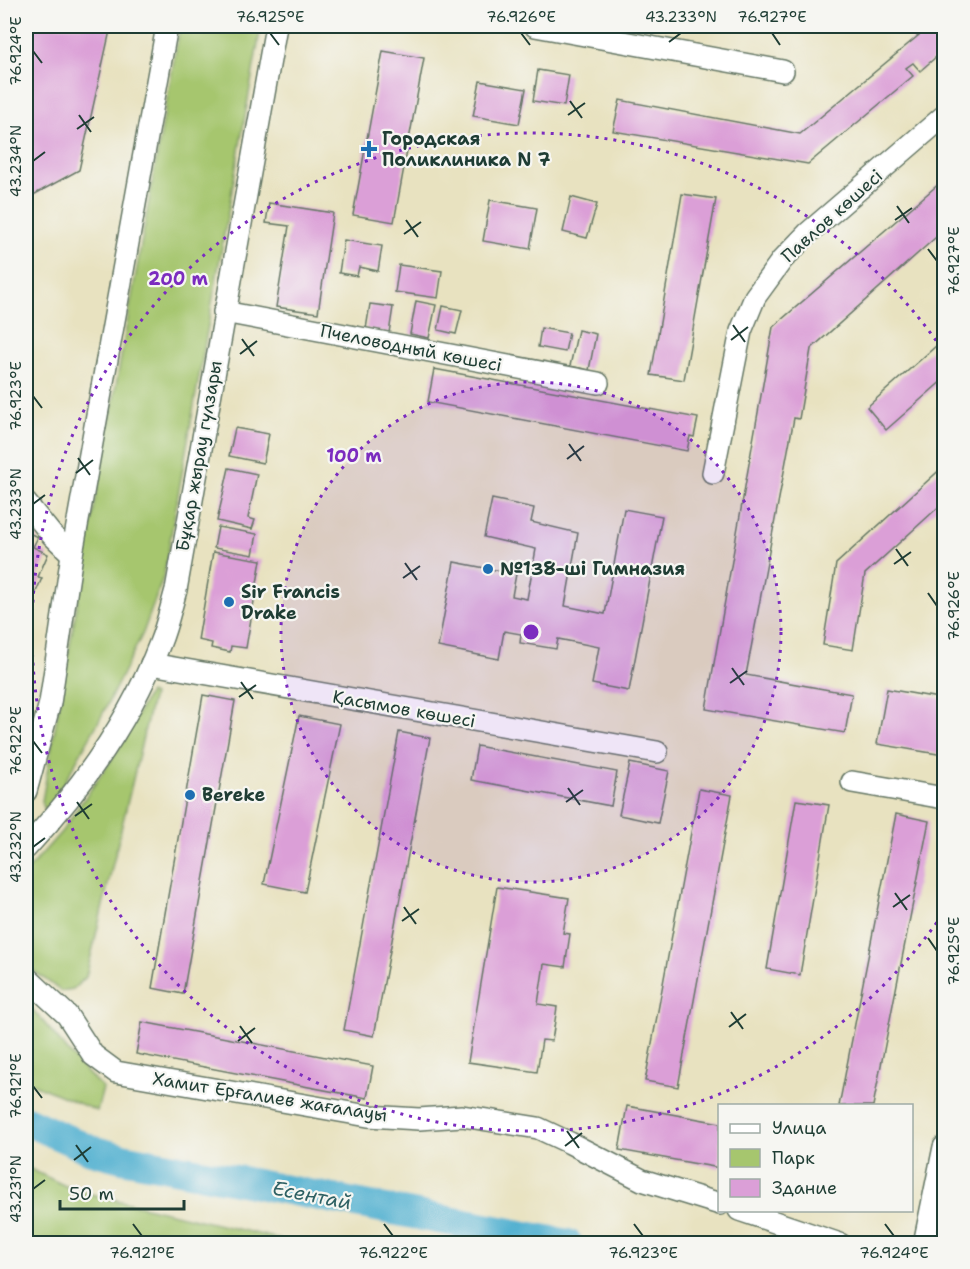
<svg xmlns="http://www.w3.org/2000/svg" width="970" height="1269" viewBox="0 0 970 1269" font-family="'Shantell Sans',sans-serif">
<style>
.green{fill:#a6c66e;stroke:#628251;stroke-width:1.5}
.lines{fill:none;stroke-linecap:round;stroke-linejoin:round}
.river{stroke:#51b0d0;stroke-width:30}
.building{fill:#db9fd7}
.minor-casing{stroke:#657765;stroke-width:24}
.minor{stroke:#fff;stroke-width:21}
.ticks{fill:none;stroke:#1f3d34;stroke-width:2}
.ring{fill:none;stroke:#7b2cbf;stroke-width:3;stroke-dasharray:3 6}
.poi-dot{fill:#1f6fb2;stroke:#f6f6f2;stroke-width:2}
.labels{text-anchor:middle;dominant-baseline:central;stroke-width:4.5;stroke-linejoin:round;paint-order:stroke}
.poi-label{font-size:18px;font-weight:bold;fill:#1f3d34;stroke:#f6f6f2;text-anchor:start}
.street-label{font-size:18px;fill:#1f3d34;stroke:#f6f6f2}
.water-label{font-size:20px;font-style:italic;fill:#2e6063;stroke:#f6f6f2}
.centre{fill:#7b2cbf;stroke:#f6f6f2;stroke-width:3}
.ring-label{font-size:18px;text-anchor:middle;font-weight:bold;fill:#7b2cbf;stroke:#f6f6f2;stroke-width:4.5;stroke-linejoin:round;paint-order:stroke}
.neatline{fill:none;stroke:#1f3d34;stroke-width:2}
.ticks-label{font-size:15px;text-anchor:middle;fill:#1f3d34}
</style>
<rect width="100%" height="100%" fill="#f6f6f2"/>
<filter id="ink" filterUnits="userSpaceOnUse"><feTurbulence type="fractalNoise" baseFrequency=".0167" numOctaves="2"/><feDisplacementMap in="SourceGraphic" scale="12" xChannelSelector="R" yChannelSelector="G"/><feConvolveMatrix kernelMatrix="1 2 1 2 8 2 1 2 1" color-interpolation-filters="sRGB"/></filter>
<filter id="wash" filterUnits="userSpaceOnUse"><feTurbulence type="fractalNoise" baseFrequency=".008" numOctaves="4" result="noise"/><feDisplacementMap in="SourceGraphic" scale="24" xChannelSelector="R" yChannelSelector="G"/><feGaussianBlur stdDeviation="1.35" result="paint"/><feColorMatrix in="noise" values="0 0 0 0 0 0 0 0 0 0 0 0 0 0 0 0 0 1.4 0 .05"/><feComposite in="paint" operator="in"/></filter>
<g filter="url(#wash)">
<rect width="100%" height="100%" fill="#e8e2c0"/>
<g class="green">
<path d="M180 26H261L164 575 143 633 100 719 51 806 44 808 42 801C88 542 135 284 180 26Z"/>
<polygon points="149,693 153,695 86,977 73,989 61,991 26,965 26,872 62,831 116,753"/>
<path d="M26 1003C53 1030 74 1063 103 1088L97 1111 26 1081Z"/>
<polygon points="26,1167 74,1190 296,1243 26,1243"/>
</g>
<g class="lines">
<polyline class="river" points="26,1121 91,1150 122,1158 568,1244"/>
</g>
<g id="blocks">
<g class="building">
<polygon points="26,26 111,26 79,170 26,199"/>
<polygon points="930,26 944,26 944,50 920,71 913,63 906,68 913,76 808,164 613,131 620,100 800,134"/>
<polygon points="383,51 424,58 394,222 353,215"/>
<polygon points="538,70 569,75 564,106 533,101"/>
<polygon points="480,81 526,89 519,124 473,116"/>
<polygon points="941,182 944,186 944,230 811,349 799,419 794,418 746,675 852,694 845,733 706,709 773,327"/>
<polygon points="682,194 716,199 684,380 651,375"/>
<polygon points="571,197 597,204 587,238 563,232"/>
<polygon points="490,200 537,208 530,249 483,241"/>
<polygon points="269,203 333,213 318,313 276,307 289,226 266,223"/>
<polygon points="344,240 382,246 378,271 359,267 357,276 339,273"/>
<polygon points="399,265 442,271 438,298 395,292"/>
<polygon points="416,301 436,305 429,338 410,334"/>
<polygon points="370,304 393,307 389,333 366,329"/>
<polygon points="443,306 462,310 456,334 438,330"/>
<polygon points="541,328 569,333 565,352 538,347"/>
<polygon points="578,330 596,334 589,370 570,366"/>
<polygon points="944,339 944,379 886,430 867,407"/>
<polygon points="434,369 698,418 694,437 690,436 687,451 428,402"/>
<polygon points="235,428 269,434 263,463 229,456"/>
<polygon points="944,466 944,502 865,574 853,650 823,645 836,564"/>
<polygon points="229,468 257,474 248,518 255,520 252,529 217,521"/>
<polygon points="492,499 534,508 531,522 578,533 565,606 605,614 624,509 662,516 629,691 592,684 599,647 558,639 556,649 520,643 521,634 504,631 499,659 438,647 454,562 516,574 512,596 527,599 536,549 484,537"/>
<polygon points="218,527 257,534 253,555 214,548"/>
<polygon points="26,532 38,537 33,547 48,554 38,577 42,578 26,615"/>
<polygon points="213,552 261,560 246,648 231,646 230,652 211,648 212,643 198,640"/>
<polygon points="887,689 944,699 944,755 877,744"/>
<polygon points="203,695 235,701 183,994 152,988"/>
<polygon points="299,716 340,724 305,892 264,884"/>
<polygon points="399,732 430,738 374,1036 344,1030"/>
<polygon points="477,746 617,772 611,806 471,780"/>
<polygon points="630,763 669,771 658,823 619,815"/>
<polygon points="699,789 732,795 678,1087 645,1081"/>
<polygon points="796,800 829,805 800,975 767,969"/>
<polygon points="896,814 929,821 873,1106 839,1106"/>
<polygon points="497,887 569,898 563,933 570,934 565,967 544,964 538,1004 557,1007 552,1041 542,1040 537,1072 468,1062"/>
<polygon points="142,1022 373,1066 367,1098 136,1054"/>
<polygon points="627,1106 720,1123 720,1168 619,1150"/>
</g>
</g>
</g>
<g filter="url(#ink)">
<use href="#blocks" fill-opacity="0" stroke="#657765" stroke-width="1.5"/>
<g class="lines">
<defs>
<g id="minor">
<polyline points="535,26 783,71"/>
<polyline points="224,312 598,383"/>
<polyline points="713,473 741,331 755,297 782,260 808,233 944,116"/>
<polyline points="26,503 52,535 72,554"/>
<polyline points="151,664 657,752"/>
<polyline points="852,782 944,798"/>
<polyline points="26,791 50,703 72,554 167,26"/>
<path d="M26 848C81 789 131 719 160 643 167 626 171 607 176 590L276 26"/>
<polyline points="26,977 67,1015 93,1055 116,1072 368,1116 419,1119 462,1116 538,1128 570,1143 642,1180 720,1204"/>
<polyline points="739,1210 840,1244"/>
<polyline points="924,1244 944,1147"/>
</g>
</defs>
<use href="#minor" class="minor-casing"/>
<use href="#minor" class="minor"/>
</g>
</g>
<path class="ticks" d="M270 33 279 45M521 33 530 45M772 33 780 45M669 42 681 33M33 51 42 63M570 101 582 118M79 115 91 132M568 115 585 103M77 129 94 117M33 161 45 152M897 206 909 223M406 220 418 237M895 220 912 208M404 234 421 222M928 249 937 261M733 325 745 342M242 339 254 356M731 340 748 327M240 354 257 341M33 396 42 408M569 444 581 461M78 458 90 475M567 459 584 446M76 473 93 460M33 504 45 495M896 549 908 566M405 563 417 580M894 564 911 552M403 578 420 566M928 593 937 606M732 668 744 685M241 682 253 699M730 683 747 671M239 697 256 685M33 741 42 753M568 788 580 805M77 802 89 819M566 802 583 790M75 816 92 804M33 847 45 838M895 893 907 910M404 907 416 924M893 907 910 895M402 921 419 909M928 938 937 951M731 1012 743 1029M240 1026 252 1043M729 1027 746 1014M238 1041 255 1028M33 1086 42 1098M567 1131 579 1148M76 1145 88 1162M565 1146 582 1133M74 1160 91 1147M33 1189 45 1180M133 1224 142 1236M384 1224 393 1236M634 1224 643 1236M885 1224 894 1236"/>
<circle cx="531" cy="632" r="250" fill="#7b2cbf" fill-opacity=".12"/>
<g class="ring">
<circle cx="531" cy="632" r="250"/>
<path d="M942 915A499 499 0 1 1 942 349"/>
</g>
<g class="poi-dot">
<path d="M366 140h6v6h6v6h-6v6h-6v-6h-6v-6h6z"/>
<circle cx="488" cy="569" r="6"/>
<circle cx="229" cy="602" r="6"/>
<circle cx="190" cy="795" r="6"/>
</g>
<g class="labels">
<g class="poi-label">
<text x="382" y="139">Городская<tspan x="382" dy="21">Поликлиника N 7</tspan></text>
<text x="500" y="569">№138-ші Гимназия</text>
<text x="241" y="592">Sir Francis<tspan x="241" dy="21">Drake</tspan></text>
<text x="202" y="795">Bereke</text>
</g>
<g class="street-label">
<text transform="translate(832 216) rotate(-42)">Павлов көшесі</text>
<text transform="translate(411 348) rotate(11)">Пчеловодный көшесі</text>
<text transform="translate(199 456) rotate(-80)">Бұқар жырау гүлзары</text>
<text transform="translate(404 709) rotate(10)">Қасымов көшесі</text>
<text transform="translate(270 1097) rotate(9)">Хамит Ерғалиев жағалауы</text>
</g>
<g class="water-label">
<text transform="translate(312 1195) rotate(11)">Есентай</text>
</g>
</g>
<circle cx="531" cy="632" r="9" class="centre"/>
<g class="ring-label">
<text x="178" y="285">200 m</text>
<text x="354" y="462">100 m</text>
</g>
<rect width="970" height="1269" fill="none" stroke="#f6f6f2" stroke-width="66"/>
<rect x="718" y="1104" width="195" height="108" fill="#f6f6f2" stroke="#a0aca6" stroke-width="1.5"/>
<rect x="730" y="1124" width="30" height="9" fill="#ffffff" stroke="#a0aca6" stroke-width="1.5"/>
<text x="772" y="1134" font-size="18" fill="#1f3d34">Улица</text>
<rect x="730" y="1149" width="30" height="18" fill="#a6c66e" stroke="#a0aca6" stroke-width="1.5"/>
<text x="772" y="1164" font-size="18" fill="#1f3d34">Парк</text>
<rect x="730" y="1179" width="30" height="18" fill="#db9fd7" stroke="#a0aca6" stroke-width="1.5"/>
<text x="772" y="1194" font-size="18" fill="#1f3d34">Здание</text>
<path d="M60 1200v9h124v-9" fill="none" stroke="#1f3d34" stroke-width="3"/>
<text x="69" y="1200" font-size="18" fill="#1f3d34" stroke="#f6f6f2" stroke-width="4.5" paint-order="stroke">50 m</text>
<rect x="33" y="33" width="904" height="1203" class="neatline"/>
<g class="ticks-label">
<text x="270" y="22">76.925°E</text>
<text x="521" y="22">76.926°E</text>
<text x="681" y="22">43.233°N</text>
<text x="772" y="22">76.927°E</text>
<text transform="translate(16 51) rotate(-90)" y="5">76.924°E</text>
<text transform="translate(16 161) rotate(-90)" y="5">43.234°N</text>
<text transform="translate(954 261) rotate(-90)" y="5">76.927°E</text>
<text transform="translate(16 396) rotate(-90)" y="5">76.923°E</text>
<text transform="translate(16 504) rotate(-90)" y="5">43.233°N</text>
<text transform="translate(954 606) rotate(-90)" y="5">76.926°E</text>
<text transform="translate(16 741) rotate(-90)" y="5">76.922°E</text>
<text transform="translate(16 847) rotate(-90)" y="5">43.232°N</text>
<text transform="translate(954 951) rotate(-90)" y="5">76.925°E</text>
<text transform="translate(16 1086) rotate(-90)" y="5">76.921°E</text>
<text transform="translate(16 1189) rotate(-90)" y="5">43.231°N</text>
<text x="142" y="1258">76.921°E</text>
<text x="393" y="1258">76.922°E</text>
<text x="643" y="1258">76.923°E</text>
<text x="894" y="1258">76.924°E</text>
</g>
</svg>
